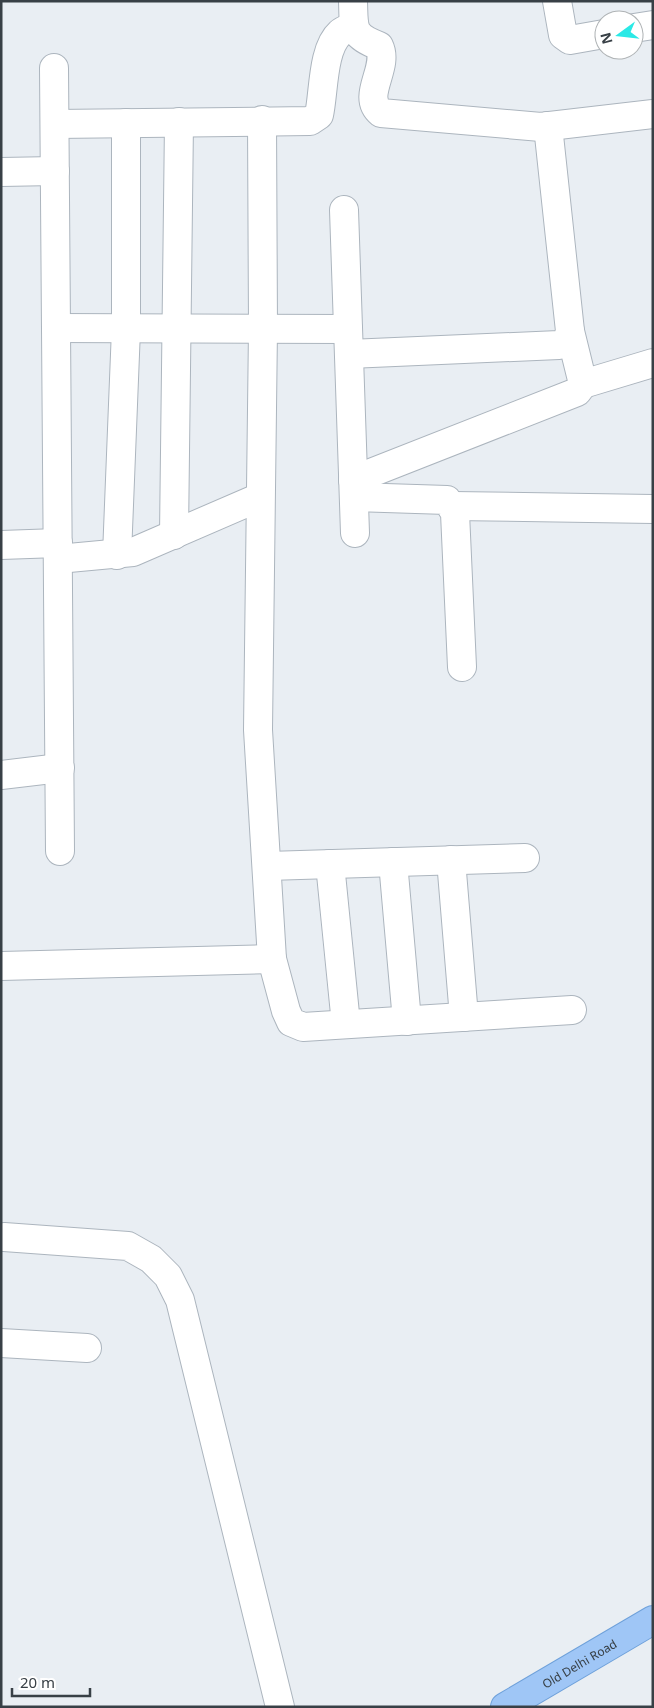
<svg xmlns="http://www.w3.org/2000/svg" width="654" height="1708" viewBox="0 0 654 1708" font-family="'Noto Sans',sans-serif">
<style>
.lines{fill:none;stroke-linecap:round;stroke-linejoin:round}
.minor-casing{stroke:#acb5be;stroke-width:30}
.major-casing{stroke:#6fa1da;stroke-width:30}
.minor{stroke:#fff;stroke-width:28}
.major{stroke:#9fc6f6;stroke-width:28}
.labels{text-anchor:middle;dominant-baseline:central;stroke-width:4;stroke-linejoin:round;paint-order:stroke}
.street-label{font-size:12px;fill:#384046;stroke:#fff}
</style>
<rect width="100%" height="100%" fill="#e9eef3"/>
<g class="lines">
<defs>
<g id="minor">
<path d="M353 1C354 29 351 35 379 46 390 68 360 96 381 113L541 127 653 114"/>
<polyline points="557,1 563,35 570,40 604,34"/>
<polyline points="634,28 653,25"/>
<polyline points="54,68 60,851"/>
<polyline points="262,120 263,329 258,730 272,959 286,1011 291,1022 303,1027 572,1010"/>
<path d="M55 124 310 121 319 115C324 93 322 49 340 33 343 30 349 28 354 26"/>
<polyline points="1,172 55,171"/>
<polyline points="344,210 355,533"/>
<polyline points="56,328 348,329"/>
<polyline points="349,354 559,345 567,341 570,331 548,126"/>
<polyline points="583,384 653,363"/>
<polyline points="353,480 577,392 583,384 570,331"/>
<polyline points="354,497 447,500 455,513 462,667"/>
<polyline points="452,506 653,509"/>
<polyline points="174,535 179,122"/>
<polyline points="1,545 58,543"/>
<polyline points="117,555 126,329 126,123"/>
<polyline points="58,559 133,552 260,497"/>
<polyline points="1,775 60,768"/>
<polyline points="451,860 464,1017"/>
<polyline points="393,862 407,1021"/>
<polyline points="330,864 346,1024"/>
<polyline points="268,866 525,858"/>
<polyline points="1,966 272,959"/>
<polyline points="4,1237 128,1246 151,1259 168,1276 180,1300 280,1707"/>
<polyline points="1,1343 87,1348"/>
</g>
<g id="major">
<path id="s1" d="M505 1707 653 1620"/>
</g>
</defs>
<use href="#minor" class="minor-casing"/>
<use href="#major" class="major-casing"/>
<use href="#minor" class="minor"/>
<use href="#major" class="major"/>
</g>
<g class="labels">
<g class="street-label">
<text stroke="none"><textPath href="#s1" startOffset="86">Old Delhi Road</textPath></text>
</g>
</g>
<rect width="654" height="1708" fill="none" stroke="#384046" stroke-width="5"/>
<g transform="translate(619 35) rotate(255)"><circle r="24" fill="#ffffff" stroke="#afb3b5"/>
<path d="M0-4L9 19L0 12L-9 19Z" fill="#2ae9e6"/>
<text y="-8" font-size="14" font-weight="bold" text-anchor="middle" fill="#384046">N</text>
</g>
<path d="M12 1688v8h78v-8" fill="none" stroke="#384046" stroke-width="2.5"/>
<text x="20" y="1688" font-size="15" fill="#384046" stroke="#ffffff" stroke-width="4" paint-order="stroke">20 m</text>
</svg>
